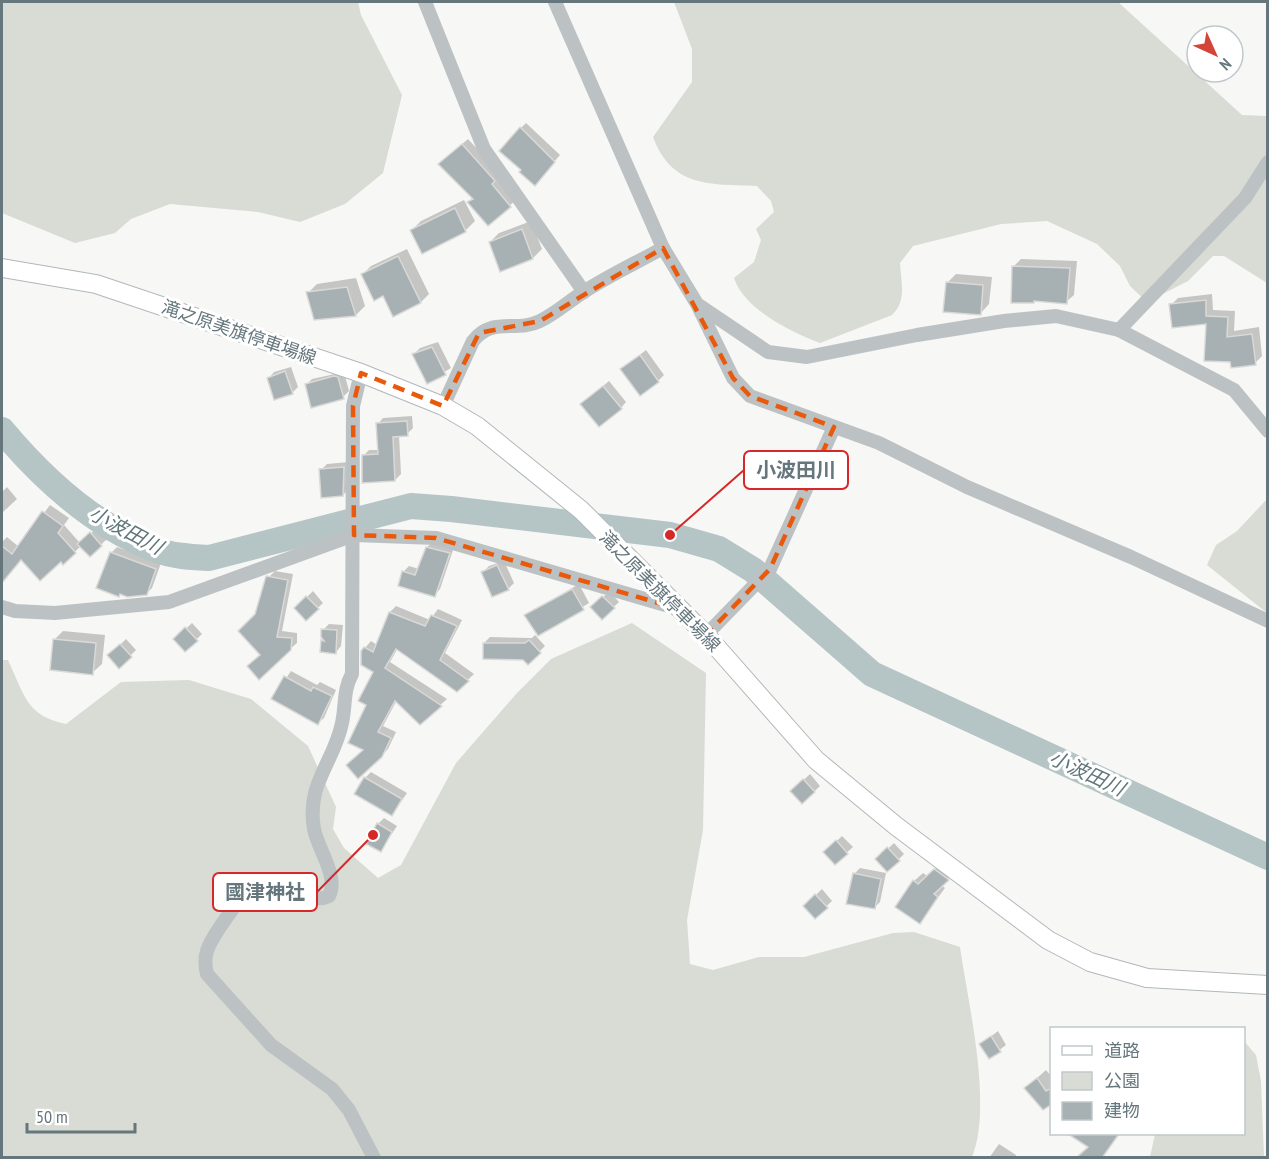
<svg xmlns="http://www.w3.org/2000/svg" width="1269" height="1159" viewBox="0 0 1269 1159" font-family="'PT Sans Narrow','Noto Sans JP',sans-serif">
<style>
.green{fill:#d8dcd4}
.shadow{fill:#0003}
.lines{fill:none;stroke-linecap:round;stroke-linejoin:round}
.river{stroke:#b5c4c5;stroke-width:26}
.building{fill:#a7b0b3;stroke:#d9d9d7;stroke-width:1.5}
.secondary-casing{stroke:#b1b8bb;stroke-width:20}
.minor{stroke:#bcc2c4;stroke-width:14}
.secondary{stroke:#fff;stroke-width:18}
.marked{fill:none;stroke:#e8590c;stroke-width:4.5;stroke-dasharray:12 8;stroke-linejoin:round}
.labels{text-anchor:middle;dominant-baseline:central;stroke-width:6;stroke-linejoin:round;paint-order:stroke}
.street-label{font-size:18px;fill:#65767d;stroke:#fff}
.water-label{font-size:20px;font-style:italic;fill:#607678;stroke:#fff}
.leader{fill:none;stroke:#d62828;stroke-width:2}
.callout-dot{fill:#d62828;stroke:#fff;stroke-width:2}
.callout{fill:#fff;stroke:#d62828;stroke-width:2}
.callout-label{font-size:20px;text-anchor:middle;font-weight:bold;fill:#65767d}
</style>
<rect width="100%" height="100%" fill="#f7f7f5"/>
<g class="green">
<polygon points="2,2 358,2 361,15 402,95 383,173 345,204 300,222 258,212 170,204 131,219 115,233 75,243 2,213"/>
<path d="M674 2H1118L1242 115 1267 116V283L1224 256H1213L1188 281 1147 302 1130 286 1120 266 1097 244 1047 221 1001 224 913 246 900 263C901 282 907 301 892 315L820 343C791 332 744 309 734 278L754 262 761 240 756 229 774 212 771 201 757 186C710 184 672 188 653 137L692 82V49Z"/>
<polygon points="1267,499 1267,613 1207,565 1216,545 1237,531"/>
<path d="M632 623 706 673 703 830 687 920 690 964 713 970 759 957H804L893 933 914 932 960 947C968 1003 993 1105 972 1157L2 1158V660H8C24 694 26 716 66 724L121 682 189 680 251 699 308 746 336 807 333 829 344 848 378 878 401 865 456 763 517 693 551 659Z"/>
<polygon points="1244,1041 1256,1055 1261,1081 1264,1157 1150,1157 1155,1134 1244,1134"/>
</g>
<g class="shadow">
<polygon points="526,123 560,155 540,178 521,128"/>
<polygon points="468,139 500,174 516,200 489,224 469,202 473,198 446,158"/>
<polygon points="464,200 475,221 466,230 423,251 412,230 421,221"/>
<polygon points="531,221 542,249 533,258 490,242 499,233"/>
<polygon points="407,249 429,294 421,302 394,315 384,294 363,274 371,266"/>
<polygon points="1021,259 1077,261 1074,295 1066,302 1036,299 1034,302 1014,266"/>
<polygon points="956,274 992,277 989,304 980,314 947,283"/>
<polygon points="356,278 365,306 356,315 315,318 308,293 317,284"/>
<polygon points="1212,294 1213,310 1235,311 1234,331 1259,327 1262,356 1255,363 1231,361 1207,323 1171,305 1178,298"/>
<polygon points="438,342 451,368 427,382 414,354 420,348"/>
<polygon points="646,350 664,375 658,381 622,369"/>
<polygon points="291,367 298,387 292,393 269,378 274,372"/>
<polygon points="344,372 349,391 343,397 306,385 312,379"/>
<polygon points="609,381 626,402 621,408 588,399"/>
<polygon points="412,416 413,428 407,434 399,435 401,474 395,480 363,456 369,450 379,450 378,424 383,418"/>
<polygon points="349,462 349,489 343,495 321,470 327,464"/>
<polygon points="7,487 17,499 2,513 2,492"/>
<polygon points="50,505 69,518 64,525 80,543 97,528 107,539 90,555 81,546 63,563 61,560 21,558 2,582 2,542 7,537 19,547"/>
<polygon points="433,542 454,547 440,589 434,595 400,585 404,571 409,566 419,569 427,547"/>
<polygon points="117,547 161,563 152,588 146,594 111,553"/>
<polygon points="504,561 514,583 508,589 483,572 489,566"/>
<polygon points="275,571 293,574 282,631 297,633 297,643 290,649 261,655 257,615 269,577"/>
<polygon points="579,584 589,603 539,634 526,615"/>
<polygon points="313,591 323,603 306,619 296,608"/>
<polygon points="610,592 619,602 602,618 597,601"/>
<polygon points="396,606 430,620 438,609 462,620 445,653 474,674 457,690 398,648 390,662 447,699 420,723 397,700 383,726 396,732 388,749 381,756 365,749 367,704 375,671 365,648 371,641 377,645 390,612"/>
<polygon points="192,623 202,634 185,650 175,639"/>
<polygon points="329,624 343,625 341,646 336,652 322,641 323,630"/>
<polygon points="63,631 105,635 102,664 92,673 54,640"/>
<polygon points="535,635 545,646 528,663 524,658 484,643 490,637 532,638"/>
<polygon points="126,639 136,650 119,667 109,656"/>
<polygon points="291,671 317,685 320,682 336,690 324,718 318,723 273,698"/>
<polygon points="371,772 407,793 392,815 365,778"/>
<polygon points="810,774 820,786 803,802 792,791"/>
<polygon points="384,818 397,826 381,850 378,824"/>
<polygon points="842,836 853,847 835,863 825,852"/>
<polygon points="894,843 904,854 889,869 877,859"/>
<polygon points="944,861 956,871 941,885 945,888 920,922 914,881 923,873 927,876"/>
<polygon points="860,868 886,873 880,902 874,908 854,874"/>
<polygon points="822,889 832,901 815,917 805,906"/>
<polygon points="998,1031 1006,1045 990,1057 981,1044"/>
<polygon points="1046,1070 1052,1077 1052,1102 1026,1088"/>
<polygon points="1080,1134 1119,1134 1105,1153 1077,1138"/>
<polygon points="999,1144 1016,1155 1015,1158 989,1158"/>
</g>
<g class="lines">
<path class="river" d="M2 430C43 479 93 525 154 549 171 556 190 557 209 558L411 506 451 509 670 535 719 549 753 570 872 674 1268 857"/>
</g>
<g class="building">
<polygon points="520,127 555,162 535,186 519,172 521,170 499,151"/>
<polygon points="462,144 495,181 492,184 511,207 488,226 467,202 473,199 438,164"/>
<polygon points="455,208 466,232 422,254 410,230"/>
<polygon points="522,229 533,259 500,272 489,242"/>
<polygon points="398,256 421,303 393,317 383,296 374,301 361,274"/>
<polygon points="1012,266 1070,268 1067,304 1034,301 1034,303 1011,303"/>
<polygon points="946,282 983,285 981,315 943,312"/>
<polygon points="347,287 356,316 314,320 306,292"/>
<polygon points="1206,300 1206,316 1228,317 1227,337 1252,334 1256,365 1231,368 1230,362 1204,361 1206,324 1172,328 1169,304"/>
<polygon points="432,347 446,375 427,384 412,354"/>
<polygon points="640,355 659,382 640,396 620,369"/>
<polygon points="285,371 293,394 274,400 267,378"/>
<polygon points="334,376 338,377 344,399 311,408 305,384"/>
<polygon points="603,386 622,409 599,427 580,404"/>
<polygon points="407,421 408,436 393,437 395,481 362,483 362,455 378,454 376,423"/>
<polygon points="344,467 343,496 321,498 319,469"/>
<polygon points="42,511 63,526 58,533 76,553 63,565 61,562 40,581 21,560 2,583 2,546 12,554"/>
<polygon points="90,532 102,546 90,557 77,544"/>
<polygon points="426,547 450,553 435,597 398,586 402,571 415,575"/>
<polygon points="110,552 156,569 147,595 127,597 120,594 119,597 96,588"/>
<polygon points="497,565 509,590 492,597 481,572"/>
<polygon points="266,576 288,580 277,637 292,638 291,650 259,680 247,666 260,655 238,631 255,614"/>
<polygon points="572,589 584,610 538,636 524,615"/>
<polygon points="306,596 319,609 306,621 294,608"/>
<polygon points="602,596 615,608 602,620 590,607"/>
<polygon points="389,612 425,626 431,615 457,626 440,660 469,681 457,692 396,649 385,668 442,706 420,725 395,701 378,732 391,738 382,757 358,779 346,765 363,750 348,743 366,705 358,701 373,672 361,665 361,651 364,647 373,652"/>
<polygon points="185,627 198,641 185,652 173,639"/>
<polygon points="321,629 337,630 336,654 320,652 321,640 324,641 321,637"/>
<polygon points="53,639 96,643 93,675 50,670"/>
<polygon points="529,640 541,653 528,665 523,660 483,659 483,643 525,643"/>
<polygon points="120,644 132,657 119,669 107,655"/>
<polygon points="284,676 311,691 313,687 332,696 318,725 271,699"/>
<polygon points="364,777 402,799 392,816 354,794"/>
<polygon points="803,779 815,792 802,804 790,791"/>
<polygon points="377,823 392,832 381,852 366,844"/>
<polygon points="836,840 848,854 835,865 823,852"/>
<polygon points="887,847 900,861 887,872 875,859"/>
<polygon points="934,869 949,880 934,894 938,897 920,924 895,907 913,880 918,884"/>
<polygon points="853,873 881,879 875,909 846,904"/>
<polygon points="815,894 828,908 815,919 803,906"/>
<polygon points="991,1036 1001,1052 989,1059 979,1044"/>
<polygon points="1037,1078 1046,1091 1052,1088 1052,1104 1043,1110 1024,1088"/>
<polygon points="1068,1134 1119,1134 1102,1158 1076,1158 1088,1147"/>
</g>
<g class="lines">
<defs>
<polyline id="secondary" points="2,268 96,284 361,373 443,406 477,426 581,510 706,635 816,760 896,826 1048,940 1090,962 1147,978 1268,985"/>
</defs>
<use href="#secondary" class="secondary-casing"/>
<g class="minor">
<polyline points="425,2 484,149 584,292"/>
<polyline points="555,2 663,248 697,304 733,378 750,396 879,443 967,487 1131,557 1268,621"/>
<polyline points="700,306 768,352 807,357 917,335 1004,321 1056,316 1119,330 1234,390 1268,431"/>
<polyline points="1119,330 1245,198 1268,162"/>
<path d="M361 373 353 406 352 674C343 690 346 705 342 723 334 763 306 783 314 829 318 850 339 876 329 896 321 900 315 898 307 896 254 882 251 881 220 927 209 944 202 954 207 974L271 1045 332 1089 349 1110 374 1158"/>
<path d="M443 406 473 341C493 316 516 333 540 321 555 314 568 302 582 293 608 276 636 263 663 248"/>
<polyline points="2,607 15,611 55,613 169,602 354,535 436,538 679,609"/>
<polyline points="706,635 770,569 834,427"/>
</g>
<use href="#secondary" class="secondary"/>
</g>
<path class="marked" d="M663 248 733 378 750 396 834 427 770 569 706 635 679 609 436 538 354 535 353 406 361 373 443 406 479 333 540 321Z"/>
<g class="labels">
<g class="street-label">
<text transform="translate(239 332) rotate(19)">滝之原美旗停車場線</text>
<text transform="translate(660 591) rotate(45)">滝之原美旗停車場線</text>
</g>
<g class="water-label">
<text transform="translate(126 530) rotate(28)">小波田川</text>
<text transform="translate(1087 773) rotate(25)">小波田川</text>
</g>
</g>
<path class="leader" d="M670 535L744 470M373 835L317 892"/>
<g class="callout-dot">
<circle cx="670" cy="535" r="6"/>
<circle cx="373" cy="835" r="6"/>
</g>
<g class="callout">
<rect x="744" y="451" width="104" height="38" rx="6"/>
<rect x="213" y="873" width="104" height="38" rx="6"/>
</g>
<g class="callout-label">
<text x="796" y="477">小波田川</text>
<text x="265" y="899">國津神社</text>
</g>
<rect width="1269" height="1159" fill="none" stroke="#65767d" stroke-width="6"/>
<rect x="1050" y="1027" width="195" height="108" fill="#ffffff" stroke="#c1c8cb" stroke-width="1.5"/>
<rect x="1062" y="1046" width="30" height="9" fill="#ffffff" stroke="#c1c8cb" stroke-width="1.5"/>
<text x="1104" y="1057" font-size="18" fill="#65767d">道路</text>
<rect x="1062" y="1072" width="30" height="18" fill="#d8dcd4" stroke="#c1c8cb" stroke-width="1.5"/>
<text x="1104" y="1087" font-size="18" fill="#65767d">公園</text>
<rect x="1062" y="1102" width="30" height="18" fill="#a7b0b3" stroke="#c1c8cb" stroke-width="1.5"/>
<text x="1104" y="1117" font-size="18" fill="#65767d">建物</text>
<g transform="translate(1215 54) rotate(135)"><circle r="28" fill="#ffffff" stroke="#c1c8cb" stroke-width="1.5"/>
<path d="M0-4.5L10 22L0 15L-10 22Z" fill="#d44438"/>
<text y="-9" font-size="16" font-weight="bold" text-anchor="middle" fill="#65767d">N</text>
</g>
<path d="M27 1123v9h108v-9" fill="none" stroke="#65767d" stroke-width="3"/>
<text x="36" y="1123" font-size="18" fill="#65767d" stroke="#ffffff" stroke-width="4.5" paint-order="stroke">50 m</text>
</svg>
